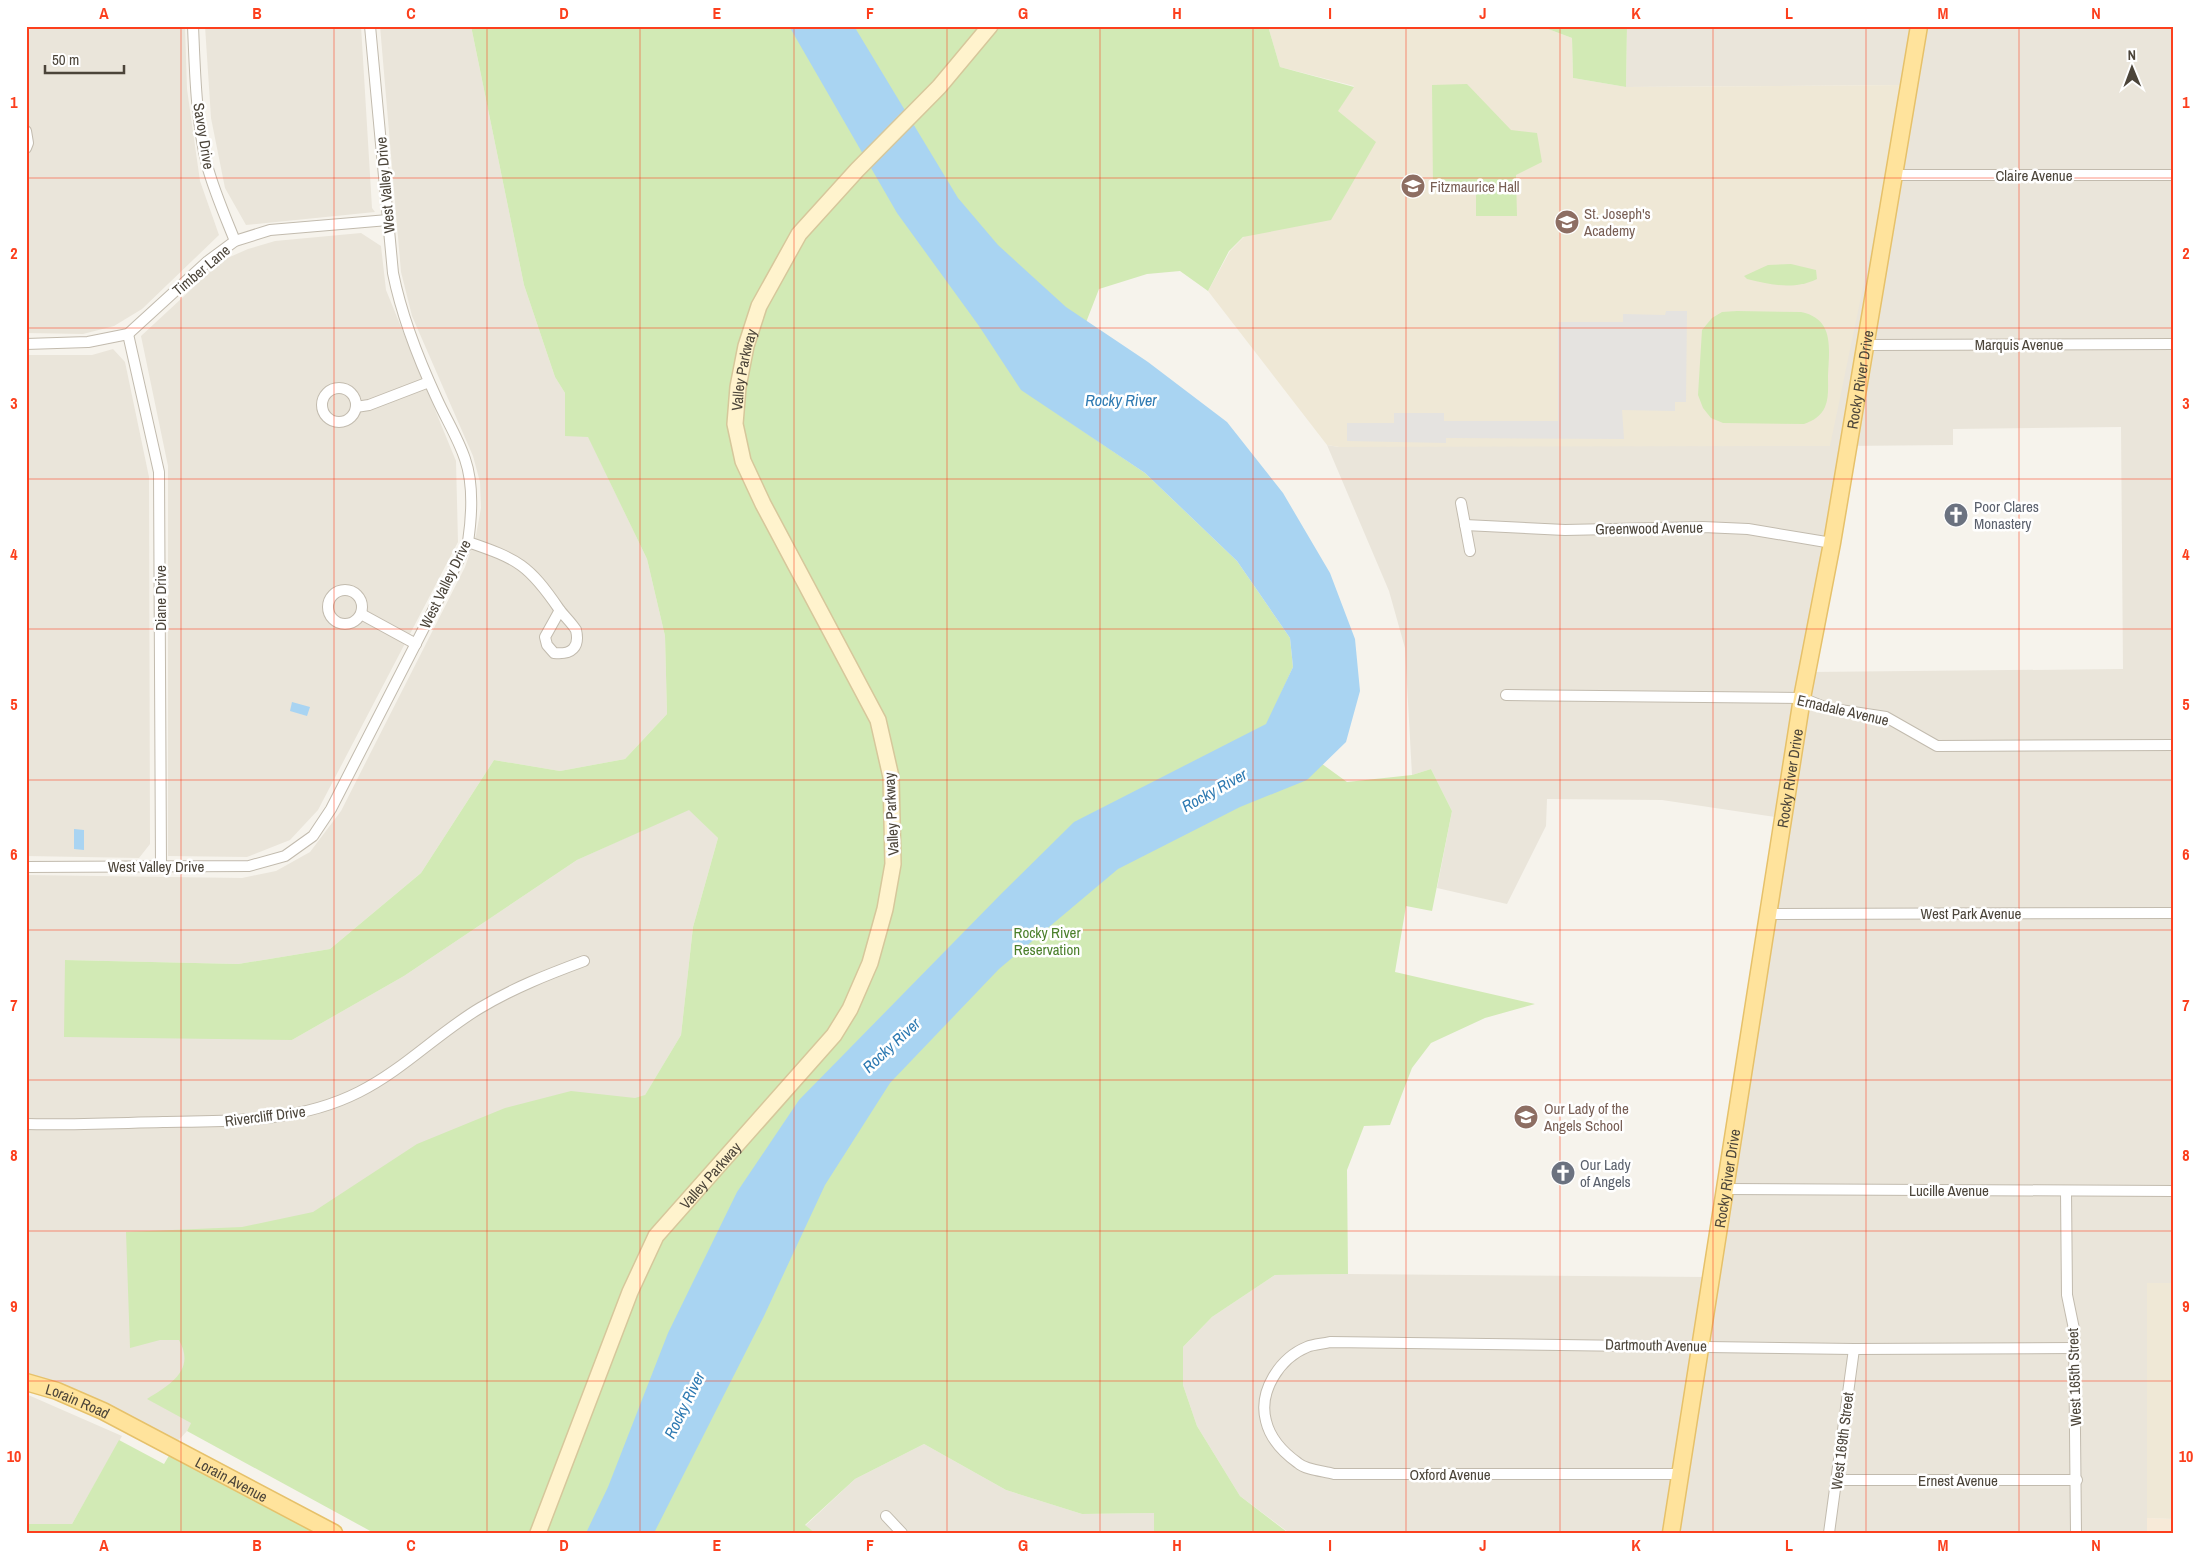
<svg xmlns="http://www.w3.org/2000/svg" width="2200" height="1559" viewBox="0 0 2200 1559" font-family="'Archivo Narrow',sans-serif">
<style>
.residential{fill:#eae5da}
.commercial{fill:#f7ead8}
.education{fill:#efe8d6}
.green{fill:#d2eab5}
.parking{fill:#e5e3e0}
.water{fill:#a9d4f2}
.lines{fill:none;stroke-linecap:round;stroke-linejoin:round}
.street-casing{stroke:#c2bbae;stroke-width:12}
.secondary-casing{stroke:#d6c79b;stroke-width:18}
.primary-casing{stroke:#e6c16a;stroke-width:19}
.street{stroke:#fff;stroke-width:10}
.secondary{stroke:#fff3cd;stroke-width:15}
.primary{stroke:#ffe39c;stroke-width:16}
.grid{fill:none;stroke:#fc3f1d;stroke-width:1;stroke-opacity:0.55}
.labels{text-anchor:middle;dominant-baseline:central;stroke-width:5;stroke-linejoin:round;paint-order:stroke}
.street-label{font-size:15px;fill:#4b4439;stroke:#fff}
.education-label{font-size:15px;fill:#785e54;stroke:#fff;text-anchor:start}
.worship-label{font-size:15px;fill:#5b616d;stroke:#fff;text-anchor:start}
.park-label{font-size:15px;fill:#4a7f2a;stroke:#fff}
.water-label{font-size:16px;font-style:italic;fill:#2e7ab2;stroke:#fff}
.neatline{fill:none;stroke:#fc3f1d;stroke-width:2}
.grid-label{font-size:16px;text-anchor:middle;font-weight:bold;fill:#fc3f1d}
</style>
<rect width="100%" height="100%" fill="#f6f3ec"/>
<g class="residential">
<polygon points="30,26 185,26 187,89 200,181 219,235 142,309 114,326 83,334 26,333 26,53"/>
<polygon points="205,26 361,26 372,208 375,212 246,225 225,188 211,118"/>
<polygon points="380,26 471,26 524,285 555,377 565,393 565,436 588,436 647,559 665,636 667,714 625,759 560,771 494,760 421,873 330,949 238,964 65,960 292,1040 404,976 577,860 689,809 718,838 693,927 681,1035 638,1107 220,1368 187,1431 177,1442 26,1377 26,875 242,878 276,871 310,852 341,811 465,567 476,535 481,508 480,482 473,456 412,316 401,272"/>
<polygon points="1627,26 2174,26 2174,1283 2147,1283 2147,1533 1676,1533 1811,672 2123,669 2121,427 1953,429 1953,445 1843,446 1782,818 1662,800 1547,799 1546,826 1507,904 1437,888 1452,811 1431,769 1412,775 1405,648 1389,591 1327,445 1339,447 1905,85 1626,87"/>
<polygon points="361,233 381,246 386,290 456,461 458,542 318,810 290,840 247,857 168,856 168,466 141,336 223,260 248,249 275,241"/>
<polygon points="113,349 125,362 149,477 150,844 139,858 26,856 26,355 92,355"/>
<polygon points="1348,1274 1706,1277 1663,1533 1288,1532 1240,1496 1197,1426 1183,1385 1183,1347 1212,1317 1275,1275"/>
<polygon points="26,1394 122,1436 72,1524 26,1524"/>
<polygon points="924,1444 1006,1490 1082,1514 1154,1513 1154,1533 815,1533 805,1526 855,1479"/>
</g>
<polygon class="commercial" points="2147,1518 2174,1519 2174,1533 2147,1533"/>
<g class="education">
<polygon points="1268,26 1540,26 1572,38 1573,78 1626,87 1905,85 1830,446 1339,447 1327,445 1208,291 1230,251 1273,207 1354,86 1280,67"/>
<polygon points="2147,1283 2174,1283 2174,1519 2147,1518"/>
</g>
<g class="green">
<path d="M471 26H1268L1280 67 1354 87 1338 111 1376 142 1331 220 1243 237 1229 251 1208 291 1180 271 1147 274 1099 289 1052 410 1145 473 1237 561 1290 638 1293 667 1267 724 1347 782 1412 775 1431 769 1452 811 1432 911 1406 906 1395 972 1535 1004 1485 1018 1431 1043 1412 1068 1390 1125 1364 1126 1347 1170 1348 1274 1275 1275 1212 1317 1183 1347V1385L1197 1426 1240 1496 1287 1532 1299 1533H1154V1513L1082 1514 1006 1490 924 1444 855 1479 805 1525 815 1533H374L187 1431 191 1423 147 1399C170 1385 196 1370 179 1340H160L130 1348 126 1232 242 1227 313 1212 417 1144 505 1108 571 1091 635 1098 645 1095 681 1035 693 927 718 838 689 810 577 860 404 976 292 1040 64 1037 65 960 238 964 330 949 421 873 494 760 560 771 625 759 667 714 665 636 647 559 588 437 565 436V393L555 377 524 285Z"/>
<polygon points="1540,26 1627,26 1626,87 1573,78 1572,38"/>
<polygon points="1467,84 1511,130 1537,133 1542,162 1516,175 1517,216 1476,216 1476,189 1433,190 1432,85"/>
<path d="M1791 264 1816 270 1817 279C1794 290 1771 285 1747 279L1744 276 1768 265Z"/>
<path d="M1737 311 1801 312C1835 319 1829 349 1828 376 1828 386 1829 398 1825 407 1821 416 1813 421 1804 424L1723 423 1711 418 1703 408 1698 395 1702 330 1712 318 1722 312Z"/>
<polygon points="119,1440 164,1464 177,1442 335,1533 26,1533 26,1524 72,1524"/>
</g>
<polygon class="parking" points="1666,311 1687,311 1686,402 1675,402 1675,411 1622,410 1624,439 1446,438 1446,443 1347,441 1347,423 1394,423 1394,413 1444,413 1444,421 1558,421 1558,322 1623,322 1623,314 1665,315"/>
<g class="water">
<polygon points="789,26 854,26 958,198 998,245 1066,307 1148,362 1227,422 1283,493 1330,573 1355,639 1360,691 1346,742 1307,780 1240,807 1118,869 999,969 890,1083 825,1185 764,1316 654,1533 586,1533 608,1487 668,1333 737,1192 799,1100 1002,893 1074,822 1266,724 1293,667 1290,638 1237,561 1145,473 1021,390 979,326 897,213"/>
<polygon points="292,702 310,707 307,716 290,711"/>
<polygon points="74,829 84,830 84,850 74,849"/>
</g>
<g class="lines">
<defs>
<g id="street">
<path d="M193 26C195 72 196 121 207 165 214 191 225 216 235 241"/>
<polyline points="26,131 28,143 26,148"/>
<polyline points="1894,175 2174,175"/>
<polyline points="128,334 159,472 161,866"/>
<polyline points="26,344 88,342 128,334 208,261 235,241 270,230 388,220"/>
<polyline points="1865,345 2174,344"/>
<circle cx="339" cy="405" r="17"/>
<polyline points="356,407 369,405 429,382"/>
<polyline points="1461,503 1470,551"/>
<polyline points="1465,525 1565,530 1703,527 1748,529 1832,543"/>
<path d="M468 542C518 559 529 565 559 609 564 616 571 622 576 630 580 647 572 655 554 653L547 645 545 637 560 610"/>
<circle cx="345" cy="607" r="17"/>
<polyline points="361,614 416,644"/>
<polyline points="1506,695 1802,698 1827,708 1886,717 1937,746 2174,745"/>
<path d="M26 867 249 866 285 856 313 836 331 809 468 542C472 515 474 485 465 459 458 438 446 419 437 399 418 358 402 318 393 273L370 26"/>
<polyline points="1769,914 2174,913"/>
<path d="M26 1124C72 1125 117 1123 163 1122 230 1121 298 1123 359 1092 403 1070 438 1033 480 1008 513 988 549 974 584 961"/>
<polyline points="1725,1189 2174,1191"/>
<polyline points="2066,1191 2067,1295 2074,1329 2076,1533"/>
<path d="M1681 1474H1334C1323 1471 1306 1470 1298 1463 1284 1453 1270 1438 1266 1421 1258 1391 1280 1358 1307 1347 1314 1344 1323 1344 1330 1342L1854 1349 2075 1348"/>
<polyline points="1838,1480 2077,1480"/>
<polyline points="886,1516 902,1533"/>
<polyline points="1829,1533 1854,1349"/>
</g>
<g id="secondary">
<path id="s1" d="M538 1533 630 1292 656 1236 834 1035 850 1009 870 963 885 909 893 864 891 777 878 720 763 504 743 461 735 424 738 387 746 346 759 306 799 234 857 170 939 87 990 26"/>
</g>
<g id="primary">
<path id="s2" d="M26 1382 57 1391 103 1411 334 1533"/>
<path id="s3" d="M1671 1533 1802 698 1832 543 1919 26"/>
</g>
</defs>
<use href="#street" class="street-casing"/>
<use href="#secondary" class="secondary-casing"/>
<use href="#primary" class="primary-casing"/>
<use href="#street" class="street"/>
<use href="#secondary" class="secondary"/>
<use href="#primary" class="primary"/>
</g>
<path class="grid" d="M181 26V1533M334 26V1533M487 26V1533M640 26V1533M794 26V1533M947 26V1533M1100 26V1533M1253 26V1533M1406 26V1533M1560 26V1533M1713 26V1533M1866 26V1533M2019 26V1533M26 178H2174M26 328H2174M26 479H2174M26 629H2174M26 780H2174M26 930H2174M26 1080H2174M26 1231H2174M26 1381H2174"/>
<defs>
<symbol id="school-disc" viewBox="-11 -11 22 22"><circle r="9.5" fill="#8d6e63" stroke="#fff"/><path d="M0-5L7-2L0 1L-7-2ZM-4 1L0 2.5L4 1V4Q0 6-4 4Z" fill="#fff"/></symbol>
<symbol id="church-disc" viewBox="-11 -11 22 22"><circle r="9.5" fill="#6b7280" stroke="#fff"/><path d="M-1.2-6h2.4v3.5h3.3v2.4h-3.3V6h-2.4V-.1h-3.3v-2.4h3.3Z" fill="#fff"/></symbol>
</defs>
<g fill-rule="evenodd">
<use href="#school-disc" x="1399" y="172" width="28" height="28"/>
<use href="#school-disc" x="1553" y="208" width="28" height="28"/>
<use href="#church-disc" x="1942" y="501" width="28" height="28"/>
<use href="#school-disc" x="1512" y="1103" width="28" height="28"/>
<use href="#church-disc" x="1549" y="1159" width="28" height="28"/>
</g>
<g class="labels">
<g class="street-label">
<text transform="translate(204 136) rotate(81)">Savoy Drive</text>
<text x="2034" y="175">Claire Avenue</text>
<text transform="translate(385 185) rotate(-95)">West Valley Drive</text>
<text transform="translate(201 270) rotate(-40)">Timber Lane</text>
<text x="2019" y="344">Marquis Avenue</text>
<text stroke="none"><textPath href="#s1" startOffset="1301">Valley Parkway</textPath></text>
<text stroke="none"><textPath href="#s3" startOffset="1169">Rocky River Drive</textPath></text>
<text transform="translate(1649 528) rotate(-1)">Greenwood Avenue</text>
<text transform="translate(445 584) rotate(-64)">West Valley Drive</text>
<text transform="translate(160 598) rotate(-90)">Diane Drive</text>
<text transform="translate(1843 710) rotate(13)">Ernadale Avenue</text>
<text stroke="none"><textPath href="#s3" startOffset="764">Rocky River Drive</textPath></text>
<text transform="translate(891 814) rotate(-93)">Valley Parkway</text>
<text x="156" y="866">West Valley Drive</text>
<text x="1971" y="913">West Park Avenue</text>
<text transform="translate(265 1116) rotate(-7)">Rivercliff Drive</text>
<text stroke="none"><textPath href="#s1" startOffset="401">Valley Parkway</textPath></text>
<text stroke="none"><textPath href="#s3" startOffset="359">Rocky River Drive</textPath></text>
<text x="1949" y="1190">Lucille Avenue</text>
<text transform="translate(1656 1345) rotate(1)">Dartmouth Avenue</text>
<text transform="translate(2074 1377) rotate(-92)">West 165th Street</text>
<text stroke="none"><textPath href="#s2" startOffset="55">Lorain Road</textPath></text>
<text transform="translate(1842 1441) rotate(-83)">West 169th Street</text>
<text x="1450" y="1474">Oxford Avenue</text>
<text stroke="none"><textPath href="#s2" startOffset="228">Lorain Avenue</textPath></text>
<text x="1958" y="1480">Ernest Avenue</text>
</g>
<g class="education-label">
<text x="1430" y="186">Fitzmaurice Hall</text>
<text x="1584" y="213">St. Joseph's<tspan x="1584" dy="17">Academy</tspan></text>
<text x="1544" y="1108">Our Lady of the<tspan x="1544" dy="17">Angels School</tspan></text>
</g>
<g class="worship-label">
<text x="1974" y="506">Poor Clares<tspan x="1974" dy="17">Monastery</tspan></text>
<text x="1580" y="1164">Our Lady<tspan x="1580" dy="17">of Angels</tspan></text>
</g>
<g class="park-label">
<text x="1047" y="932">Rocky River<tspan x="1047" dy="17">Reservation</tspan></text>
</g>
<g class="water-label">
<text x="1121" y="400">Rocky River</text>
<text transform="translate(1214 790) rotate(-29)">Rocky River</text>
<text transform="translate(891 1045) rotate(-43)">Rocky River</text>
<text transform="translate(684 1405) rotate(-64)">Rocky River</text>
</g>
</g>
<rect width="2200" height="1559" fill="none" stroke="#ffffff" stroke-width="55"/>
<g transform="translate(2132 68) rotate(359)" stroke="#ffffff" stroke-width="4" paint-order="stroke">
<path d="M0-4L9 19L0 12L-9 19Z" fill="#4b4439"/>
<text y="-8" font-size="14" font-weight="bold" text-anchor="middle" fill="#4b4439">N</text>
</g>
<path d="M45 65v8h79v-8" fill="none" stroke="#4b4439" stroke-width="2.5"/>
<text x="52" y="65" font-size="15" fill="#4b4439" stroke="#ffffff" stroke-width="4" paint-order="stroke">50 m</text>
<rect x="28" y="28" width="2144" height="1504" class="neatline"/>
<g class="grid-label">
<text x="104" y="19">A</text>
<text x="257" y="19">B</text>
<text x="411" y="19">C</text>
<text x="564" y="19">D</text>
<text x="717" y="19">E</text>
<text x="870" y="19">F</text>
<text x="1023" y="19">G</text>
<text x="1177" y="19">H</text>
<text x="1330" y="19">I</text>
<text x="1483" y="19">J</text>
<text x="1636" y="19">K</text>
<text x="1789" y="19">L</text>
<text x="1943" y="19">M</text>
<text x="2096" y="19">N</text>
<text x="14" y="108">1</text>
<text x="2186" y="108">1</text>
<text x="14" y="259">2</text>
<text x="2186" y="259">2</text>
<text x="14" y="409">3</text>
<text x="2186" y="409">3</text>
<text x="14" y="560">4</text>
<text x="2186" y="560">4</text>
<text x="14" y="710">5</text>
<text x="2186" y="710">5</text>
<text x="14" y="860">6</text>
<text x="2186" y="860">6</text>
<text x="14" y="1011">7</text>
<text x="2186" y="1011">7</text>
<text x="14" y="1161">8</text>
<text x="2186" y="1161">8</text>
<text x="14" y="1312">9</text>
<text x="2186" y="1312">9</text>
<text x="14" y="1462">10</text>
<text x="2186" y="1462">10</text>
<text x="104" y="1551">A</text>
<text x="257" y="1551">B</text>
<text x="411" y="1551">C</text>
<text x="564" y="1551">D</text>
<text x="717" y="1551">E</text>
<text x="870" y="1551">F</text>
<text x="1023" y="1551">G</text>
<text x="1177" y="1551">H</text>
<text x="1330" y="1551">I</text>
<text x="1483" y="1551">J</text>
<text x="1636" y="1551">K</text>
<text x="1789" y="1551">L</text>
<text x="1943" y="1551">M</text>
<text x="2096" y="1551">N</text>
</g>
</svg>
